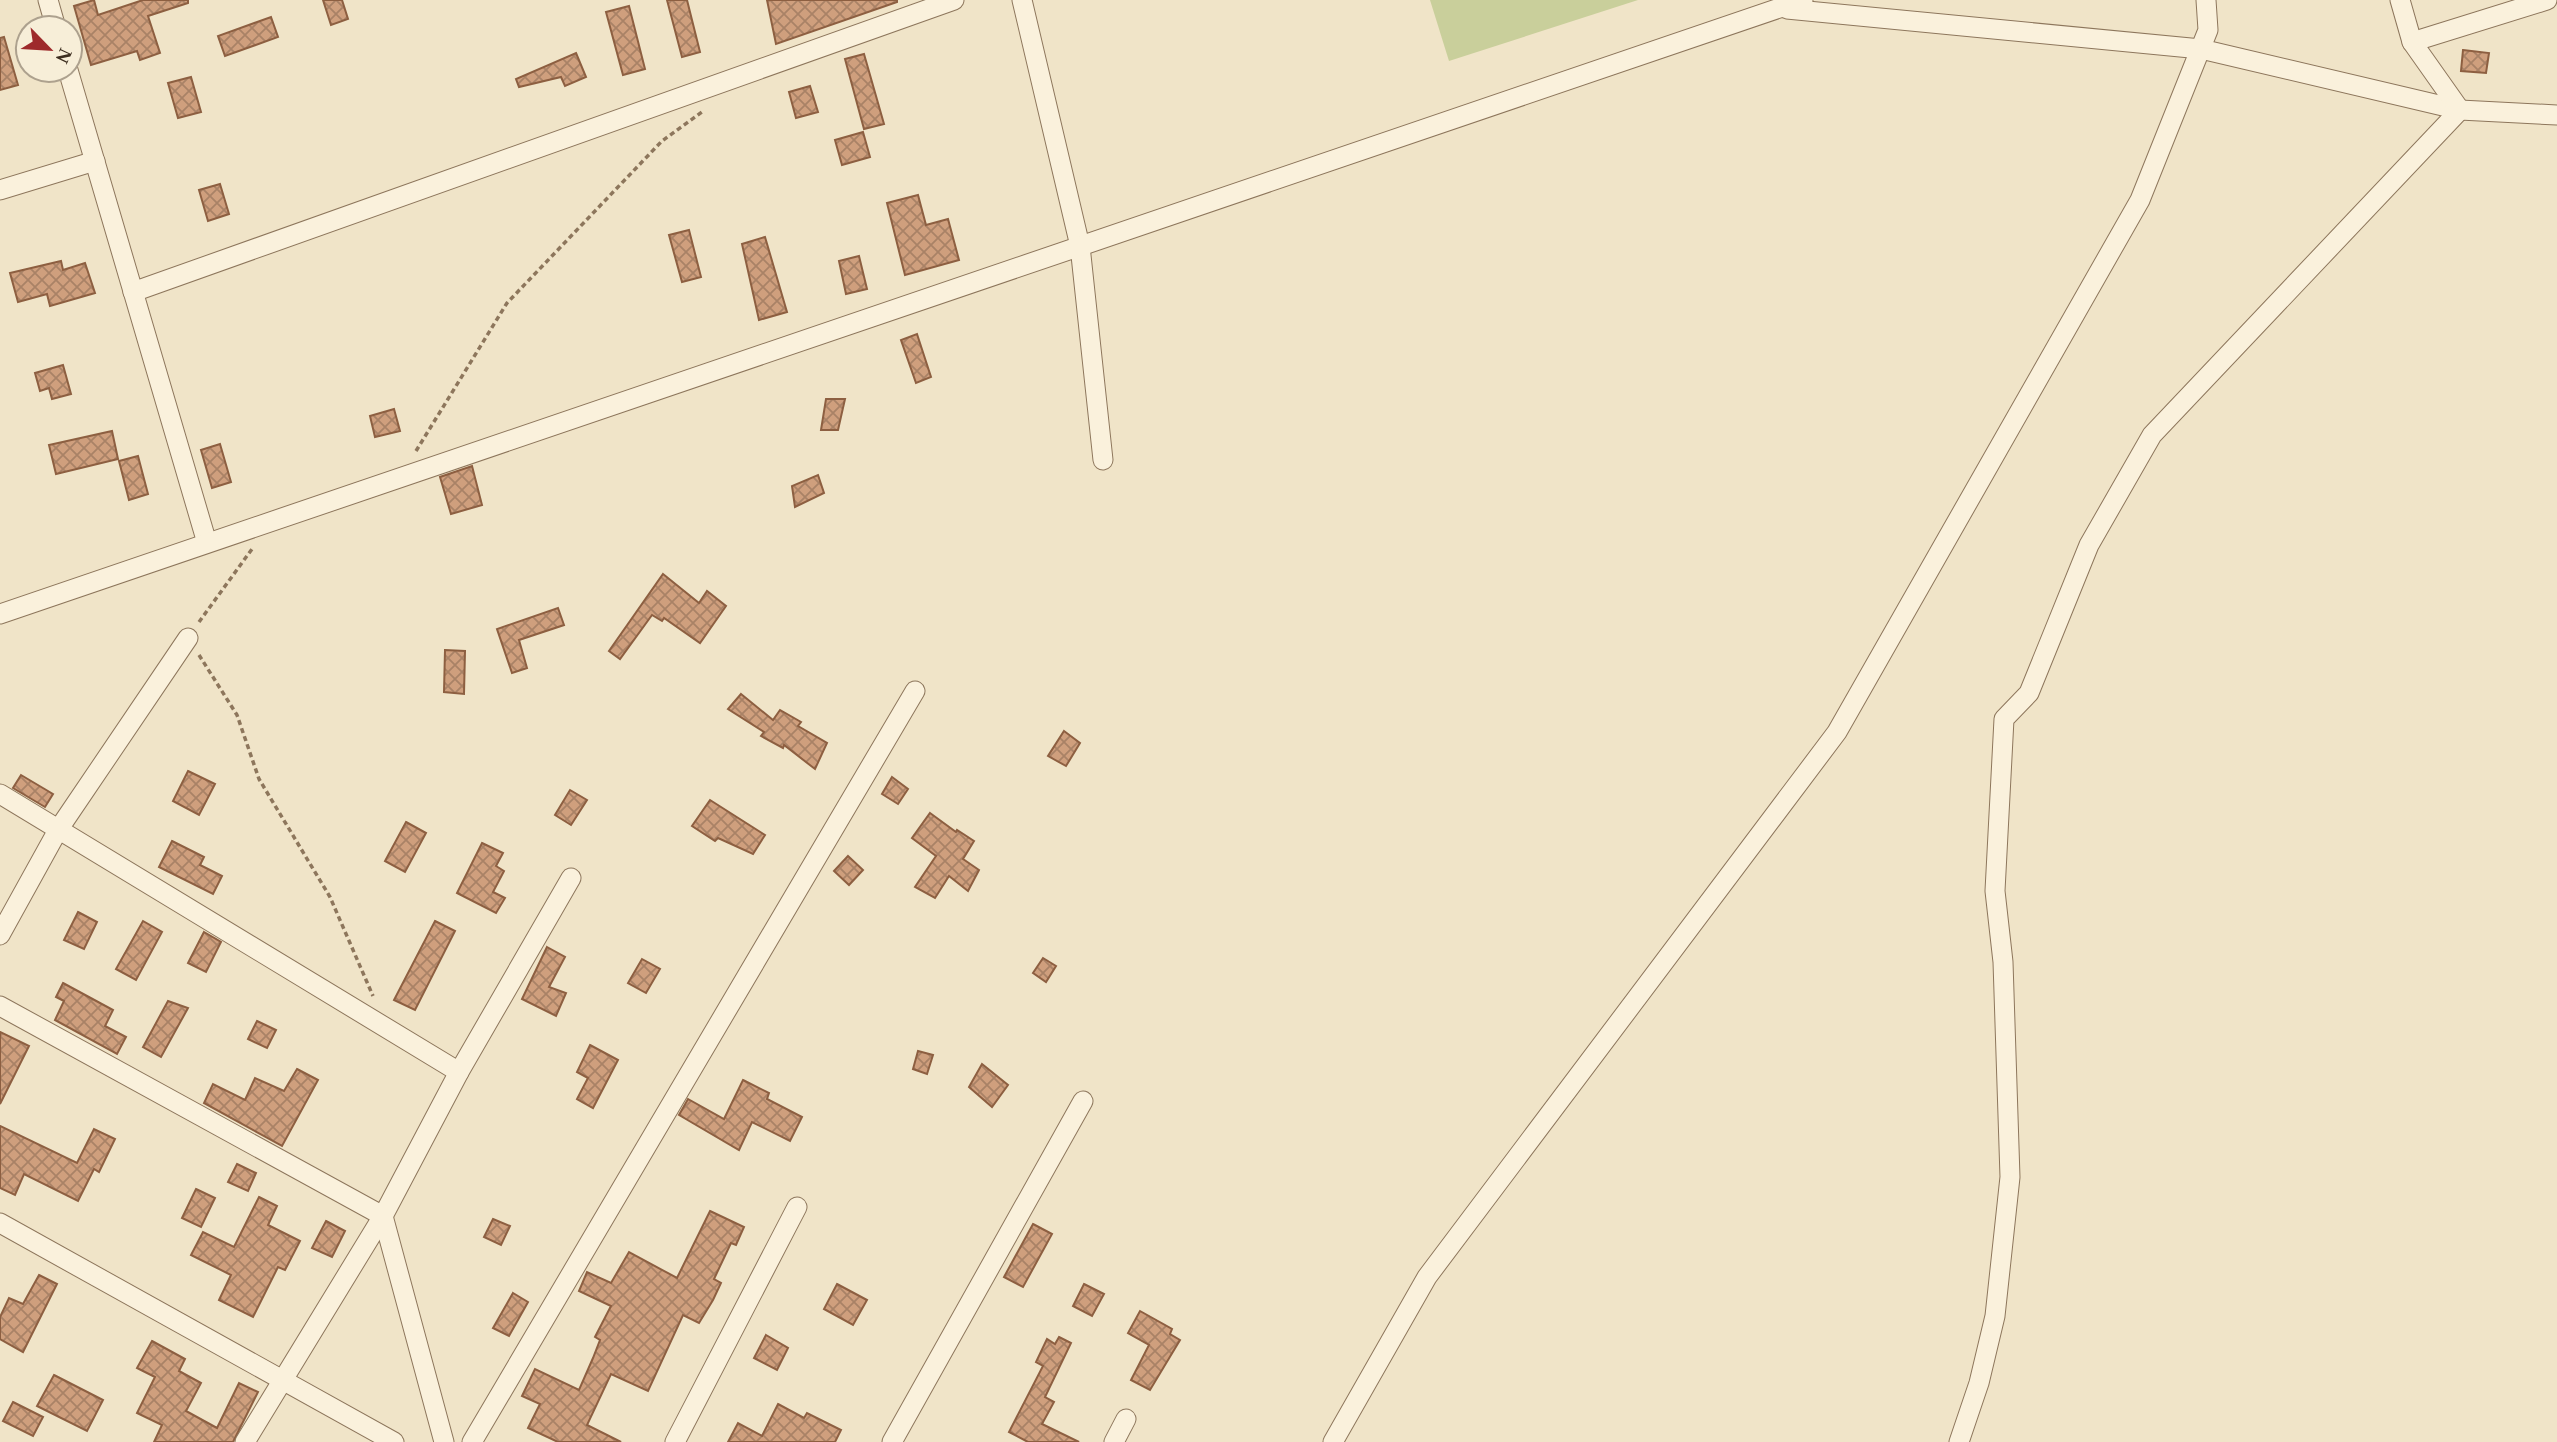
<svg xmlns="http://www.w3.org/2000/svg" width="2557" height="1442" viewBox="0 0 2557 1442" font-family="'Times New Roman',serif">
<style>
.pitch{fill:#c9cf9b}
.building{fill:url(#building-cross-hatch);stroke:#8d5f41;stroke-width:2}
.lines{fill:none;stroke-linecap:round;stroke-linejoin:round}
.street-casing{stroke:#8d765c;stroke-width:21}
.path{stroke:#8d765c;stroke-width:3.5;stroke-dasharray:5 3.5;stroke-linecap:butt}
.street{stroke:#faf1dc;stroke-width:19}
</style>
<defs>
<pattern id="building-cross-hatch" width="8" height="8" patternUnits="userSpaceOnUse" patternTransform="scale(1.75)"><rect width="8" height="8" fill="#cf9f7d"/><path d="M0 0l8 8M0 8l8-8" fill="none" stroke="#a98266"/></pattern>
</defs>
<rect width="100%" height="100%" fill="#f0e4c8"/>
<polygon class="pitch" points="1430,0 1638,0 1449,61"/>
<g class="building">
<polygon points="94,0 98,15 143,0 188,0 188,3 148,16 160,53 140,60 137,51 91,65 74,6"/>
<polygon points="323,0 342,0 348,19 331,25"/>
<polygon points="667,0 687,0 700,52 682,57"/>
<polygon points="767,0 897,0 897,2 776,44"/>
<polygon points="629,6 645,69 623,75 606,12"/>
<polygon points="271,17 278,37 225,56 218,36"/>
<polygon points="4,37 18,85 0,90 0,38"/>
<polygon points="2463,50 2489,53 2486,73 2461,71"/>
<polygon points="576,53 586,77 565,86 561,77 519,87 516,79"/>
<polygon points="864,54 884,124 864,129 845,59"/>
<polygon points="191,77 201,112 178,118 168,83"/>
<polygon points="810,86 818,112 796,118 789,92"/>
<polygon points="863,132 870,157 842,165 835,140"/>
<polygon points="220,184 229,214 208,221 199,190"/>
<polygon points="918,195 926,225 948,219 959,260 905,275 887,203"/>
<polygon points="689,230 701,277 682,282 669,235"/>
<polygon points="765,237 787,312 759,320 742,244"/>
<polygon points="859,256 867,289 846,294 839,261"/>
<polygon points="61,261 63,270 85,263 95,293 50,306 47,294 18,302 10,273"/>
<polygon points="917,334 931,377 916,383 901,340"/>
<polygon points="63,365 71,394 52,399 49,388 40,391 35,373"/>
<polygon points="826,399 845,399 838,430 821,430"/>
<polygon points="394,409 400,431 375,437 370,416"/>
<polygon points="112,431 118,459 56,474 49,445"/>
<polygon points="220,444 231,482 212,488 201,450"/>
<polygon points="138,456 148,494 129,500 119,461"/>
<polygon points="472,466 482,505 451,514 440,477"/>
<polygon points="818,475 824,493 795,507 792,486"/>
<polygon points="663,574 699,603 707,591 726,606 700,643 664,618 662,621 652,615 620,659 609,651"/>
<polygon points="558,608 564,625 519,640 527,668 512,673 497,629"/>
<polygon points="445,650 465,651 464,694 444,692"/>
<polygon points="741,694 773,720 780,710 801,722 798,726 827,743 815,769 784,745 783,748 761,736 764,732 728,709"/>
<polygon points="1064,731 1080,743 1066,766 1048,756"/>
<polygon points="188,771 215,784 199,815 173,801"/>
<polygon points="21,775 53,794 45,807 13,788"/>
<polygon points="892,777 908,789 898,804 882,794"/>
<polygon points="570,790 587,800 571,825 555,815"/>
<polygon points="710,800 765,835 753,854 718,838 715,841 692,826"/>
<polygon points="930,813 956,832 957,830 974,841 963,859 979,870 968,891 949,876 935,898 915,887 936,856 912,838"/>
<polygon points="406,822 426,833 405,872 385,861"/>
<polygon points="172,841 204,857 200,865 222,876 213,894 159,867"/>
<polygon points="482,843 503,853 496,866 504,871 493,892 505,898 496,913 457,893"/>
<polygon points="848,856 863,870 849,885 834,871"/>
<polygon points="78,912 97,922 84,949 64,940"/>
<polygon points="143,921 162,932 136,980 116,969"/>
<polygon points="435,921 455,931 415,1010 394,1000"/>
<polygon points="204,932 221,942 206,972 188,963"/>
<polygon points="547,947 565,957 549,987 566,993 556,1016 522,999"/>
<polygon points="1043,958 1056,966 1046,982 1033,973"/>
<polygon points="642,959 660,969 646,993 628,983"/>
<polygon points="63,983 113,1010 105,1026 126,1037 117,1054 55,1020 64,1001 56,997"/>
<polygon points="168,1001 188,1008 161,1057 143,1047"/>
<polygon points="257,1021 276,1030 267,1048 248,1039"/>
<polygon points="0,1032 29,1046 0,1104"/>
<polygon points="590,1045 618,1060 593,1108 577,1099 588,1078 577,1072"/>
<polygon points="918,1051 933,1055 927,1074 913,1069"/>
<polygon points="982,1064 1008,1085 992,1107 969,1087"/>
<polygon points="297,1069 318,1080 282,1146 204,1103 213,1084 245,1100 255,1078 284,1091"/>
<polygon points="743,1080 769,1093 767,1099 802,1117 790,1141 752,1122 739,1150 679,1115 688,1099 724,1119"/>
<polygon points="0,1126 77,1163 94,1129 115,1139 99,1172 94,1169 78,1201 24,1174 15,1195 0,1188"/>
<polygon points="237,1164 256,1173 248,1191 228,1182"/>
<polygon points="196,1189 215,1198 201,1227 182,1218"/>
<polygon points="259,1197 277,1206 268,1225 300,1241 285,1270 278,1267 253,1317 219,1300 231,1275 191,1255 203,1232 234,1247"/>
<polygon points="710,1211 744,1227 736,1245 731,1243 714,1279 721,1283 713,1300 699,1323 683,1315 648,1391 611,1374 587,1425 621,1442 558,1442 528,1428 540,1404 522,1396 535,1369 579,1390 593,1358 600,1340 595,1337 611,1306 579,1291 587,1272 611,1283 629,1252 677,1278"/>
<polygon points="493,1219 510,1226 501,1245 484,1237"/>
<polygon points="326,1221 345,1231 332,1257 312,1248"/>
<polygon points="1033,1224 1052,1234 1023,1287 1004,1277"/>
<polygon points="39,1275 57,1284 23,1352 0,1339 0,1317 9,1298 23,1304"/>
<polygon points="837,1284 867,1300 853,1325 824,1309"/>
<polygon points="1084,1284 1104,1294 1092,1316 1073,1306"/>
<polygon points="513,1293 528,1302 509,1336 493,1328"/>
<polygon points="1140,1311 1172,1329 1170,1334 1180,1340 1150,1390 1131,1380 1149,1345 1128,1333"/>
<polygon points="766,1335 788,1348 777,1370 754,1358"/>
<polygon points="1059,1337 1071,1343 1045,1397 1054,1402 1042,1424 1079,1442 1028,1442 1009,1432 1043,1366 1036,1362 1047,1339 1055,1344"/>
<polygon points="152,1341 185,1359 179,1371 201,1383 186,1411 217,1428 239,1383 258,1392 233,1442 154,1442 162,1425 137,1413 155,1377 137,1368"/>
<polygon points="54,1375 103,1400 87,1431 37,1406"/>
<polygon points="13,1402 43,1417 33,1436 3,1421"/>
<polygon points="778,1404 804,1418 807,1413 841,1430 835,1442 728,1442 738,1423 762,1436"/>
</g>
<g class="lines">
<defs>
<g id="street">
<polyline points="48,0 56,28"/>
<polyline points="1022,0 1080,246 1103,460"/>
<polyline points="2400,0 2412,42"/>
<polyline points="1787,9 2201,49 2460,110 2557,115"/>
<polyline points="68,70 207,543"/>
<polyline points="0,190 95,161"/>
<polyline points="133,292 954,0"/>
<polyline points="0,614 1803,0"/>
<polyline points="0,794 459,1072"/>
<polyline points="0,935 58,830 188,638"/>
<polyline points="0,1006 383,1216 444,1442"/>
<polyline points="0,1223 394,1442"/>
<polyline points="245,1442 383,1216 459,1072 571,878"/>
<polyline points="472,1442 915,691"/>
<polyline points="675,1442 797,1207"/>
<polyline points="892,1442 1083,1101"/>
<polyline points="1114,1442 1126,1419"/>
<polyline points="1333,1442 1427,1277 1837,732 2140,200 2208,30 2206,0"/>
<polyline points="1959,1442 1979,1383 1995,1316 2010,1177 2003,962 1995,891 2004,719 2029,693 2089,545 2152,435 2460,110 2412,42 2547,0"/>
</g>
</defs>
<use href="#street" class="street-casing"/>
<g class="path">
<polyline points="416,451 507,303 662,141 702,112"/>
<polyline points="199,622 252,549"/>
<polyline points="199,655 237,715 259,779 330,897 373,996"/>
</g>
<use href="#street" class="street"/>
</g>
<g transform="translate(49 49) rotate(115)"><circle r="33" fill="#f7eed8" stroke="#ada18e" stroke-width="2"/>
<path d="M0-5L12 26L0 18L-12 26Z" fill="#9e2a2b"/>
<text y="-10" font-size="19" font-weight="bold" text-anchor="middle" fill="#3d2e20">N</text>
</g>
</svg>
